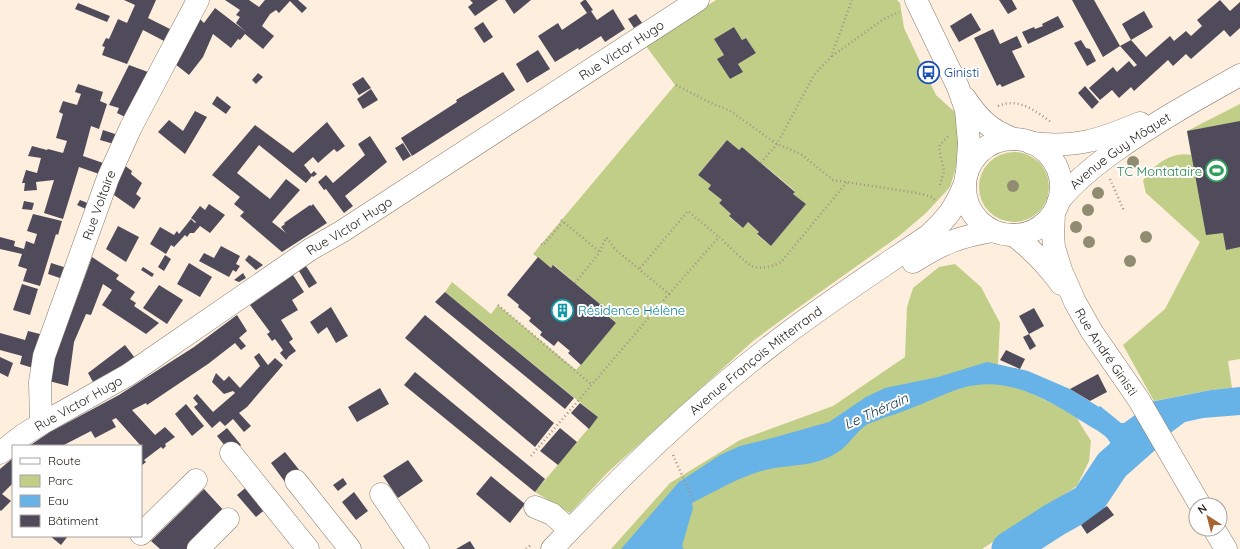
<svg xmlns="http://www.w3.org/2000/svg" width="1240" height="549" viewBox="0 0 1240 549" font-family="Quicksand,sans-serif">
<style>
.green{fill:#c1ce88;fill-rule:evenodd}
.water{fill:#67b3e7}
.lines{fill:none;stroke-linecap:round;stroke-linejoin:round}
.river{stroke:#67b3e7;stroke-width:35}
.building{fill:#4f4b5b}
.minor-casing{stroke:#887b6c;stroke-width:23}
.major-casing{stroke:#887b6c;stroke-width:23}
.path{stroke:#9f9588;stroke-width:2.5;stroke-dasharray:1 3;stroke-linecap:butt}
.minor{stroke:#fff;stroke-width:22}
.major{stroke:#fff;stroke-width:22}
.tree{fill:#908c71}
.labels{text-anchor:middle;dominant-baseline:central;stroke-width:4;stroke-linejoin:round;paint-order:stroke}
.street-label{font-size:13px;fill:#211c16;stroke:#fefefe}
.transit-label{font-size:13px;fill:#164399;stroke:#fefefe;text-anchor:start}
.leisure-label{font-size:13px;fill:#27864d;stroke:#fefefe;text-anchor:end}
.culture-label{font-size:13px;fill:#0d838f;stroke:#fefefe;text-anchor:start}
.water-label{font-size:14px;font-style:italic;fill:#0e3046;stroke:#fefefe}
</style>
<rect width="100%" height="100%" fill="#fdeedd"/>
<g class="green">
<path d="M716 0H897L900 3 904 28 936 95 958 115 964 141 950 187 926 213 899 236 795 310 753 341 607 473 570 513 535 492 598 417 445 292 452 282 491 314 498 305 576 370 616 323 603 312 606 309 554 265 551 268 533 254 675 85 646 46ZM734 27 742 40 746 38 756 53 738 64 743 72 730 79 718 59 724 55 714 39ZM727 140 739 150 742 147 795 191 793 194 806 204 771 246 757 235 759 232 748 222 743 228 729 217 731 214 719 203 722 200 708 189 711 185 698 175Z"/>
<path d="M1240 104V359L1228 361 1232 388 1211 390 1154 401 1123 345 1165 309 1200 242 1146 193 1143 181C1153 165 1172 151 1191 155L1187 131Z"/>
<circle cx="1014" cy="187" r="35"/>
<polygon points="955,264 981,287 1000,323 998,364 1007,385 1029,392 1059,407 1076,417 1091,441 1089,461 1077,486 982,549 611,549 670,483 740,440 833,406 905,357 907,307 913,288 939,267"/>
</g>
<g class="water">
<path d="M987 362 1028 371 1070 389 1099 407 1100 406 1121 423H1124L1135 415 1150 402 1211 390 1240 387V415L1203 418 1185 422 1153 446 1115 468 1108 461C1118 440 1104 435 1088 425 1050 401 1009 374 962 388 945 393 930 401 914 407 898 414 881 418 866 425 850 438 847 450 827 458 808 467 781 465 761 471 737 478 714 492 692 503L693 508 682 546 684 549H621L679 482 720 455 740 446 772 438 829 422 866 397 885 388 938 377Z"/>
<polygon points="1105,465 1112,472 1094,500 1086,508 1058,523 1021,549 998,549 1055,509 1083,495 1090,488"/>
</g>
<g class="lines">
<polyline class="river" points="1009,549 1054,520 1088,501 1112,465 1147,434"/>
</g>
<g class="building">
<polygon points="124,0 156,0 148,18 170,29 164,41 143,30 127,64 102,55 105,47 102,46 106,38 109,39 118,19 127,23 135,5"/>
<polygon points="225,0 249,0 259,7 265,0 298,0 307,8 302,13 290,1 279,13 276,10 270,14 262,26 274,36 263,49 245,34 240,40 238,39 231,48 213,34 203,57 189,75 175,64 199,18 204,23 215,8 245,31 236,23 240,17 236,15 240,10"/>
<polygon points="470,0 498,0 475,16 468,7 473,3"/>
<polygon points="505,0 531,0 514,14"/>
<polygon points="584,0 586,0 593,10 591,11 597,20 613,9 625,29 605,42 601,36 579,50 578,48 555,62 538,36 558,23 562,30 587,13 580,3"/>
<polygon points="999,0 1012,0 1017,9 1008,14"/>
<polygon points="1072,0 1094,0 1120,46 1131,40 1122,24 1144,11 1153,27 1131,40 1146,57 1170,36 1174,41 1186,31 1191,36 1202,26 1197,20 1220,0 1230,11 1240,2 1240,28 1230,37 1224,30 1191,59 1186,54 1173,66 1168,60 1134,91 1131,87 1119,98 1112,90 1100,100 1089,88 1113,67 1117,72 1129,61 1134,67 1137,65 1120,46 1103,57"/>
<polygon points="78,3 110,16 107,22 75,9"/>
<polygon points="971,13 981,30 959,42 950,26"/>
<polygon points="636,14 642,23 634,28 628,19"/>
<polygon points="1058,16 1064,27 1028,44 1022,32 1034,27 1035,29 1043,26 1042,24"/>
<polygon points="483,22 493,37 484,43 474,28"/>
<polygon points="734,27 742,40 746,38 756,53 738,64 743,72 730,79 717,59 724,55 714,39"/>
<polygon points="993,29 1000,44 1017,36 1022,47 1012,51 1025,77 1002,87 1000,84 997,86 974,38"/>
<polygon points="1081,40 1086,48 1090,49 1096,61 1087,66 1074,43"/>
<polygon points="538,50 550,69 527,83 516,64"/>
<polygon points="129,65 148,72 125,117 117,113 119,108 109,105"/>
<polygon points="503,72 515,90 412,156 401,138 457,102 456,100"/>
<polygon points="258,73 263,77 256,84 252,80"/>
<polygon points="363,77 371,88 359,95 352,84"/>
<polygon points="78,84 103,92 100,101 107,104 99,129 91,126 83,156 106,164 102,175 79,167 63,219 44,213 54,180 36,182 37,190 24,191 25,183 22,183 26,170 37,173 41,158 28,156 32,146 47,150 48,149 63,153 67,141 56,138 63,114 59,112 63,101 77,105 81,94 75,92"/>
<polygon points="1085,86 1099,102 1092,109 1078,93"/>
<polygon points="371,89 378,100 363,109 357,99"/>
<polygon points="217,96 231,107 226,114 212,104"/>
<polygon points="195,111 207,117 185,154 158,132 169,120 183,131"/>
<polygon points="1240,121 1240,247 1226,250 1223,233 1206,235 1187,131"/>
<polygon points="327,122 345,146 337,152 334,149 318,163 313,157 304,165 311,174 314,171 317,174 313,177 312,176 306,183 259,145 237,173 270,199 286,179 300,190 272,222 286,233 281,227 285,224 284,223 310,205 311,206 313,204 327,223 282,252 240,216 244,212 234,204 240,197 212,175 255,125 293,153"/>
<polygon points="103,130 118,135 114,144 100,140"/>
<polygon points="370,136 387,162 345,196 353,206 344,213 326,189 324,190 318,182 326,175 333,183 356,163 365,155 358,144"/>
<polygon points="727,140 739,150 742,147 795,192 793,194 806,204 771,246 757,234 759,232 748,222 743,228 729,216 731,214 719,203 722,200 708,189 711,185 698,175"/>
<polygon points="403,143 411,156 403,161 395,148"/>
<polygon points="124,165 132,171 131,174 142,183 136,194 141,198 134,209 114,195 117,186 114,183"/>
<polygon points="80,200 90,204 88,210 77,205"/>
<polygon points="24,201 34,203 32,210 22,209"/>
<polygon points="209,204 225,215 210,233 200,226 194,233 190,233 187,237 185,235 174,247 171,245 166,254 150,244 160,227 174,235 177,231 179,234 191,219 195,223 196,222 191,218 200,206 205,210"/>
<polygon points="33,214 62,221 58,235 56,234 40,286 23,281 27,269 18,266 22,254 0,249 0,237 15,241 14,246 24,249 26,241 34,244 37,234 27,231"/>
<polygon points="118,226 139,237 126,262 106,249"/>
<polygon points="221,246 240,256 236,264 240,266 236,272 233,270 229,277 199,261 204,253 214,258"/>
<polygon points="165,255 171,259 164,271 158,267"/>
<polygon points="249,255 263,265 256,270 245,260"/>
<polygon points="92,257 119,275 116,279 135,292 130,299 136,303 134,306 159,323 146,334 102,305 112,290 103,284 91,315 86,314 74,342 68,386 49,381 69,304 74,306"/>
<polygon points="538,257 551,268 553,265 606,309 603,312 616,323 581,365 568,353 570,351 558,341 554,346 540,335 542,332 529,321 531,318 518,307 519,305 507,295"/>
<polygon points="51,263 67,268 63,279 48,274"/>
<polygon points="189,263 212,277 200,297 177,284"/>
<polygon points="306,266 317,283 309,288 299,271"/>
<polygon points="143,267 154,274 152,277 141,270"/>
<polygon points="243,273 246,278 239,282 234,280"/>
<polygon points="293,275 304,292 292,300 298,310 281,320 293,339 289,342 296,351 289,356 286,360 280,353 283,350 275,339 272,341 267,334 270,332 250,305"/>
<polygon points="22,284 38,289 30,315 13,310"/>
<polygon points="159,285 183,300 167,324 143,308"/>
<polygon points="445,292 574,398 565,409 435,302"/>
<polygon points="331,307 348,336 336,343 327,327 318,334 310,322"/>
<polygon points="1034,308 1044,326 1029,334 1019,316"/>
<polygon points="237,315 247,331 239,338 246,346 241,350 235,343 208,364 147,405 146,403 132,410 155,435 165,427 175,437 165,444 166,446 163,449 161,447 144,460 146,462 141,466 141,446 116,418 112,420 116,427 95,438 91,431 62,446 29,446 50,432 119,395 172,361 194,347"/>
<polygon points="425,315 554,423 535,447 405,338"/>
<polygon points="28,331 44,335 33,368 20,364 22,356 0,350 0,333 25,340"/>
<polygon points="1029,334 1036,346 1030,350 1023,337"/>
<polygon points="125,345 135,358 93,382 88,373"/>
<polygon points="1006,350 1025,359 1020,369 1000,360"/>
<polygon points="259,353 268,365 275,358 283,365 247,407 239,413 251,426 244,432 233,419 225,426 220,421 212,428 194,407 198,404 193,398 197,394 213,412 235,393 233,391 224,394 212,382 216,373 224,381 229,376 240,388 260,366 254,357"/>
<polygon points="0,357 13,363 8,377 0,373"/>
<polygon points="415,372 545,479 535,492 404,385"/>
<polygon points="1098,374 1107,392 1090,401 1070,389"/>
<polygon points="380,388 389,404 357,422 348,407"/>
<polygon points="580,403 598,417 589,429 571,413"/>
<polygon points="186,404 204,426 192,436 175,414"/>
<polygon points="227,428 241,445 235,450 226,447 217,436"/>
<polygon points="560,428 577,442 558,465 540,451"/>
<polygon points="285,452 300,471 285,482 271,463"/>
<polygon points="13,458 13,483 2,494 11,501 1,511 0,510 0,469"/>
<polygon points="408,460 423,481 398,498 383,476"/>
<polygon points="491,476 525,504 510,523 476,494"/>
<polygon points="343,478 347,484 338,491 333,485"/>
<polygon points="250,484 268,507 256,517 237,495"/>
<polygon points="204,489 226,513 188,549 160,549 151,541"/>
<polygon points="354,492 368,511 356,520 342,502"/>
<polygon points="1107,506 1114,515 1087,534 1081,525"/>
<polygon points="50,536 68,536 61,545"/>
<polygon points="470,541 475,549 456,549"/>
</g>
<g class="lines">
<defs>
<g id="minor">
<polyline points="916,0 958,87 966,110 969,143 967,173"/>
<path d="M965 98C979 119 990 130 1014 139"/>
<path id="s1" d="M1054 213 1053 235 1054 247 1061 270 1075 302 1092 332 1139 400 1200 505"/>
<path d="M1013 235C1032 249 1047 265 1061 284"/>
<path id="s2" d="M41 424 40 382 44 356 108 178 131 127 198 0"/>
<path id="s3" d="M0 453 23 435 41 424 128 375 311 249 341 232 698 0"/>
<polyline points="231,453 308,549"/>
<polyline points="296,481 350,549"/>
<polyline points="381,494 418,549"/>
<polyline points="535,507 552,514 570,530"/>
<polyline points="1214,529 1226,549"/>
<polyline points="141,534 196,480"/>
<polyline points="198,549 228,519"/>
</g>
<g id="major">
<circle cx="1013" cy="187" r="48"/>
<path d="M1031 143C1077 148 1099 140 1140 123"/>
<path id="s4" d="M1058 202C1074 182 1094 166 1115 151 1154 123 1197 99 1240 75"/>
<path d="M913 262C943 243 958 237 993 231"/>
<path id="s5" d="M552 549C622 475 692 406 773 344 823 305 876 271 929 235 948 217 955 208 965 183"/>
</g>
</defs>
<use href="#minor" class="minor-casing"/>
<use href="#major" class="major-casing"/>
<g class="path">
<polyline points="832,56 884,19 899,12"/>
<polyline points="676,85 713,104 729,110 777,144 801,154 833,180 917,193 932,197 935,200"/>
<path d="M998 106C1019 97 1035 111 1051 122"/>
<polyline points="761,163 777,144 814,75 831,57 852,0"/>
<polyline points="1110,179 1124,211"/>
<polyline points="940,185 944,171 939,148 940,145 948,136"/>
<polyline points="561,220 600,252"/>
<polyline points="541,244 543,245 563,222"/>
<polyline points="640,268 688,211 719,237"/>
<polyline points="575,283 600,252 606,237"/>
<path d="M669 294 719 237C725 242 746 264 752 266 761 270 775 266 782 261L847 182"/>
<polyline points="498,305 592,385"/>
<polyline points="673,455 694,502"/>
<polyline points="531,456 669,294 616,250 606,237"/>
<polyline points="526,549 532,544"/>
</g>
<use href="#minor" class="minor"/>
<use href="#major" class="major"/>
</g>
<g class="tree">
<circle cx="1133" cy="162" r="6"/>
<circle cx="1013" cy="186" r="6"/>
<circle cx="1098" cy="193" r="6"/>
<circle cx="1088" cy="210" r="6"/>
<circle cx="1076" cy="227" r="6"/>
<circle cx="1146" cy="237" r="6"/>
<circle cx="1089" cy="242" r="6"/>
<circle cx="1130" cy="261" r="6"/>
</g>
<defs>
<symbol id="bus-ring" viewBox="-11 -11 22 22"><circle r="9.5" fill="#fefefe" stroke="#1a4fb4" stroke-width="1.5"/><path d="M-5-6H5V4H4V6H2V4H-2V6H-4V4H-5ZM-3.5-4V0h7V-4ZM-3.5 1.2v1.5H-2V1.2ZM2 1.2v1.5H3.5V1.2Z" fill="#1a4fb4"/></symbol>
<symbol id="stadium-ring" viewBox="-11 -11 22 22"><circle r="9.5" fill="#fefefe" stroke="#2e9e5b" stroke-width="1.5"/><path d="M0-5a6.5 5 0 1 0 0 10a6.5 5 0 1 0 0-10ZM-3.5-1.8h7v3.6h-7Z" fill="#2e9e5b"/></symbol>
<symbol id="building-ring" viewBox="-11 -11 22 22"><circle r="9.5" fill="#fefefe" stroke="#0f9aa8" stroke-width="1.5"/><path d="M-4-6H4V6H1V3H-1V6H-4ZM-2.5-4.3h1.7v1.8h-1.7ZM.8-4.3h1.7v1.8H.8ZM-2.5-1h1.7V.8h-1.7ZM.8-1h1.7V.8H.8Z" fill="#0f9aa8"/></symbol>
</defs>
<g fill-rule="evenodd">
<use href="#bus-ring" x="916" y="60" width="25" height="25"/>
<use href="#stadium-ring" x="1204" y="158" width="25" height="25"/>
<use href="#building-ring" x="550" y="298" width="25" height="25"/>
</g>
<g class="labels">
<g class="street-label">
<text stroke="none"><textPath href="#s3" startOffset="741">Rue Victor Hugo</textPath></text>
<text stroke="none"><textPath href="#s4" startOffset="81">Avenue Guy Môquet</textPath></text>
<text stroke="none"><textPath href="#s2" startOffset="229">Rue Voltaire</textPath></text>
<text stroke="none"><textPath href="#s3" startOffset="417">Rue Victor Hugo</textPath></text>
<text stroke="none"><textPath href="#s1" startOffset="152">Rue André Ginisti</textPath></text>
<text stroke="none"><textPath href="#s5" startOffset="278">Avenue François Mitterrand</textPath></text>
<text stroke="none"><textPath href="#s3" startOffset="93">Rue Victor Hugo</textPath></text>
</g>
<g class="transit-label">
<text x="944" y="72">Ginisti</text>
</g>
<g class="leisure-label">
<text x="1202" y="171">TC Montataire</text>
</g>
<g class="culture-label">
<text x="578" y="310">Résidence Hélène</text>
</g>
<g class="water-label">
<text transform="translate(876 411) rotate(-24)">Le Thérain</text>
</g>
</g>
<rect x="12" y="445" width="130" height="92" fill="#fefefe" stroke="#a6a4a1"/>
<rect x="20" y="458" width="20" height="6" fill="#ffffff" stroke="#a6a4a1"/>
<text x="48" y="465" font-size="12" fill="#211c16">Route</text>
<rect x="20" y="475" width="20" height="12" fill="#c1ce88" stroke="#a6a4a1"/>
<text x="48" y="485" font-size="12" fill="#211c16">Parc</text>
<rect x="20" y="495" width="20" height="12" fill="#67b3e7" stroke="#a6a4a1"/>
<text x="48" y="505" font-size="12" fill="#211c16">Eau</text>
<rect x="20" y="515" width="20" height="12" fill="#4f4b5b" stroke="#a6a4a1"/>
<text x="48" y="525" font-size="12" fill="#211c16">Bâtiment</text>
<g transform="translate(1208 517) rotate(324)"><circle r="19" fill="#fefefe" stroke="#a6a4a1"/>
<path d="M0-3L7 15L0 10L-7 15Z" fill="#a76532"/>
<text y="-6" font-size="11" font-weight="bold" text-anchor="middle" fill="#211c16">N</text>
</g>
</svg>
